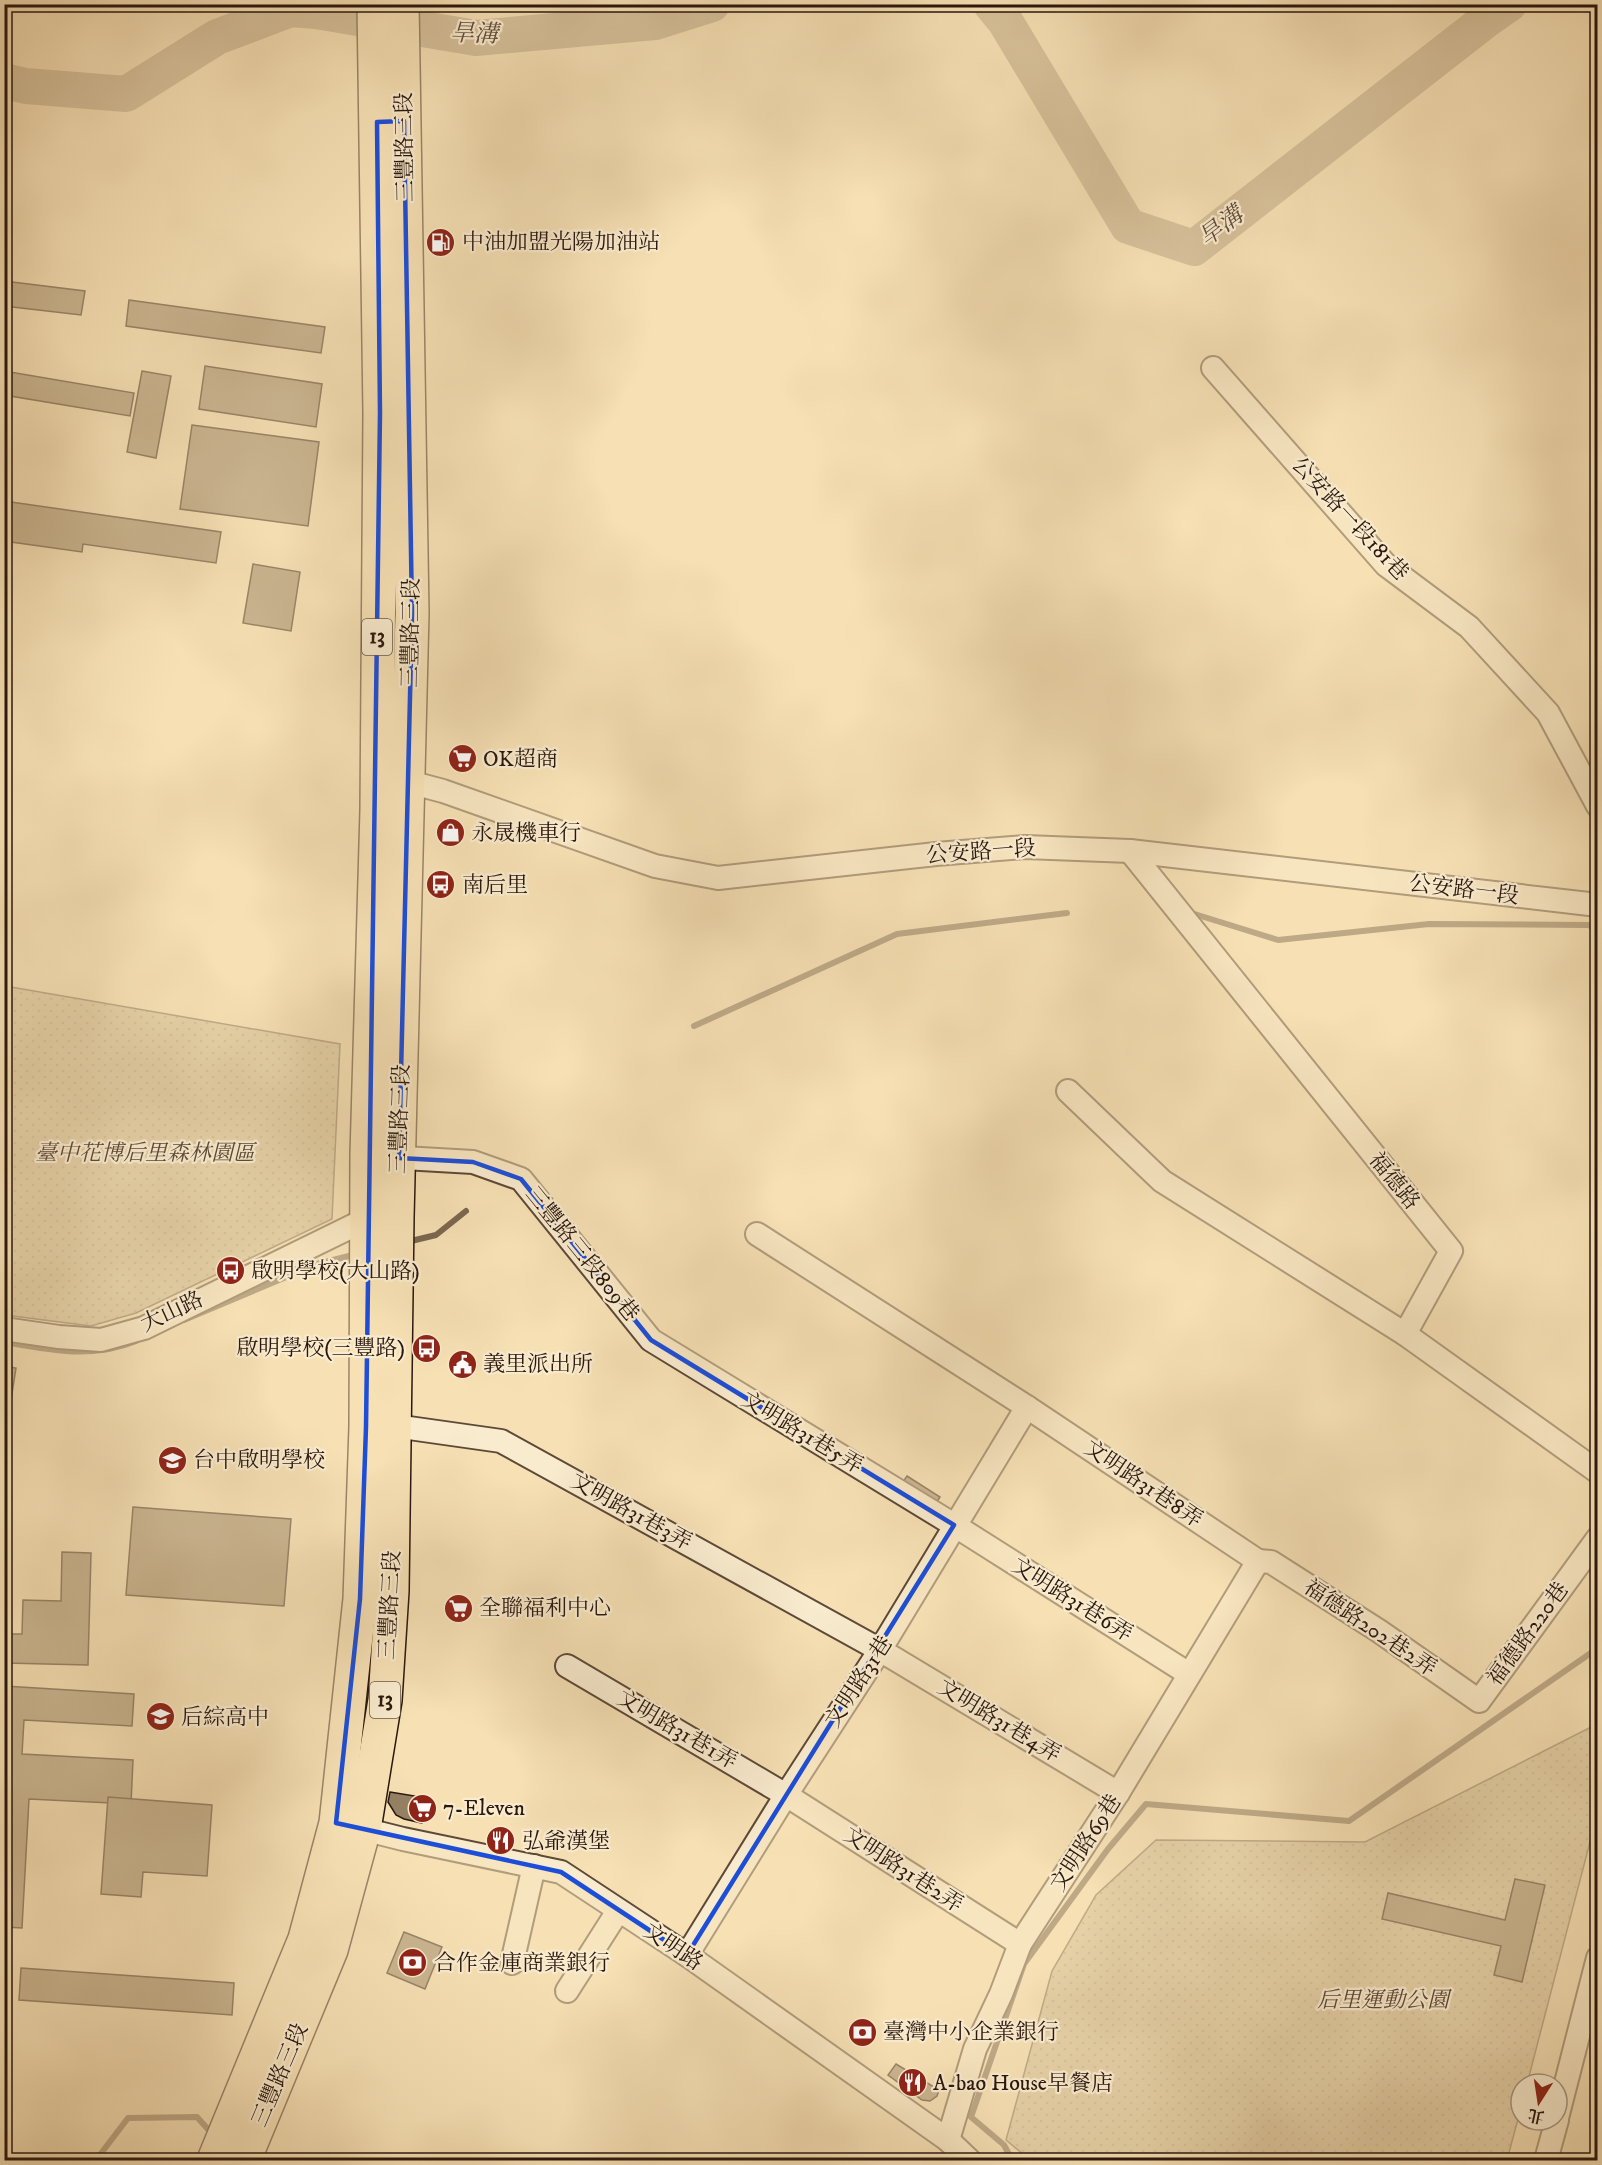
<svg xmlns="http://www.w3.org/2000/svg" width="1602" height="2165" viewBox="0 0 1602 2165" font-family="'IM FELL DW Pica','Noto Serif TC',serif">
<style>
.park{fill:url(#park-dots);stroke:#7e6a53;stroke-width:1.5}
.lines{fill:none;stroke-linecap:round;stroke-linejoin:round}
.stream{stroke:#7b6750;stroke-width:6}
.river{stroke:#b19c7c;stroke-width:36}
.building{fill:#948064;stroke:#2a170e;stroke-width:1.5}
.street-casing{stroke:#5d4938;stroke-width:26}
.primary-casing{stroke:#2a170e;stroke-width:36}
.street{stroke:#f9ebce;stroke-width:22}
.primary{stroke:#f6e0b4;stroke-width:33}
.marked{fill:none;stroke:#1d4ed8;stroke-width:4.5;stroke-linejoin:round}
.labels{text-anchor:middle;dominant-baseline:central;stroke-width:4.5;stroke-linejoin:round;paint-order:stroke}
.shield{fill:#f9ebce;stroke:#685748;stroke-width:1.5}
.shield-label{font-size:21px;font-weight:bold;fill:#2a170e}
.street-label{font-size:22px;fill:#2a170e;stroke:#f9ebce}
.poi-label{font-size:22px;fill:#2a170e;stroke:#f9ebce;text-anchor:start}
.park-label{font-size:22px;font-style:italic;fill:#5d4937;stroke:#f9ebce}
.water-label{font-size:24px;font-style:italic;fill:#604c3a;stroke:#f9ebce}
</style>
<defs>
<pattern id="park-dots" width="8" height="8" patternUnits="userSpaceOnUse" patternTransform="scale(1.5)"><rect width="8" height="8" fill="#d3be98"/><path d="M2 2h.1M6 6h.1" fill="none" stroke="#b5a382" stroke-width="1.8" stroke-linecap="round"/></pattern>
</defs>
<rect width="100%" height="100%" fill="#f6e0b4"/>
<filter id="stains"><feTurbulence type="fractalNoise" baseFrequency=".00333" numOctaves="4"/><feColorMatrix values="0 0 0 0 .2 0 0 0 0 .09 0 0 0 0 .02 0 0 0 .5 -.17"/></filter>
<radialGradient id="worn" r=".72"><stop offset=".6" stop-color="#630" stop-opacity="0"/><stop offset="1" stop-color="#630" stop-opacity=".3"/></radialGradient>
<g class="park">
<polygon points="5,986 340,1044 332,1219 136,1313 91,1326 5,1315"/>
<polygon points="1597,1724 1597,1815 1527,2084 1521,2084 1521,2108 1507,2160 1030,2160 1006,2140 1052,1971 1096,1895 1156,1840 1365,1842"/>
</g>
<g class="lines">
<g class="stream">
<polyline points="1188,912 1278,940 1429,924 1588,925 1598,929"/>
<polyline points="694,1026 897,934 1067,913"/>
<polyline points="407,1242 436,1235 466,1211"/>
<polyline points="184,1320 317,1264 357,1254"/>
<path d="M4 1342C50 1350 93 1359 136 1341"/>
<polyline points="96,2160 128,2118 197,2117 213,2135"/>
<polyline points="1012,2160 1004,2145 971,2117 1024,1964 1108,1849 1146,1804 1349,1821 1598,1648"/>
</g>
<g class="river">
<polyline points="991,4 1005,21 1128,226 1194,248 1486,20 1509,4"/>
<polyline points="4,81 26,86 126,94 217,37 291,9 316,11 476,38 655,22 712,4"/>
</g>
</g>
<g class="building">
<polygon points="4,281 85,291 81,315 4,306"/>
<polygon points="129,300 325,327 321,353 126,326"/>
<polygon points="205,366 322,384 316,427 199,409"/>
<polygon points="4,371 134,393 130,416 4,395"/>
<polygon points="142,371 171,376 156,458 127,452"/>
<polygon points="192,425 319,442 308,526 180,509"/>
<polygon points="4,501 221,532 216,563 83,544 82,552 4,541"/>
<polygon points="253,564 300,572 291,631 243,623"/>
<polygon points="4,1366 16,1368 4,1445"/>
<polygon points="907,1476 940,1497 933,1508 900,1486"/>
<polygon points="133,1507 291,1519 284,1606 126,1595"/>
<polygon points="62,1552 91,1553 88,1665 4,1663 4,1634 22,1634 23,1600 61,1601"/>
<polygon points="4,1686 134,1694 132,1726 24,1720 22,1754 133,1760 131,1804 29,1799 22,1928 4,1927"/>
<polygon points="390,1792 427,1798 422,1823 404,1819 396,1815 388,1802"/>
<polygon points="108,1797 212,1805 207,1876 143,1872 141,1897 101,1894"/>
<polygon points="1515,1879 1545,1885 1522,1982 1494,1975 1501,1946 1382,1919 1388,1893 1505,1920"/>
<polygon points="404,1932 442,1947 425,1989 387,1973"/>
<polygon points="21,1968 234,1983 232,2015 19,2000"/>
<polygon points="896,2064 939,2090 937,2096 930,2101 922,2100 888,2075"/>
</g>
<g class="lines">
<defs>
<g id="street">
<polyline points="1213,368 1386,565 1469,627 1548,713 1598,806"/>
<polyline points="395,781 409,782 443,791 655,866 718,878 936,854 1025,847 1130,851 1598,905"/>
<polyline points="1130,851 1451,1251 1405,1334 1598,1472"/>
<polyline points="1068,1091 1162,1181 1405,1334"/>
<polyline points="386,1157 473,1162 521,1179 651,1340 954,1525 1189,1674"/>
<polyline points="757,1234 1027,1407 1258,1561"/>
<polyline points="4,1329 59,1337 101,1340 144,1328 367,1219 378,1218"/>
<polyline points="380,1426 395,1426 501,1441 880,1650 1118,1793"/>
<polyline points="1258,1561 1271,1562 1379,1631 1479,1701 1598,1538"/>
<polyline points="567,1666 786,1795 1020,1944"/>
<polyline points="351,1826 403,1839 561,1872 687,1955 948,2140 969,2160"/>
<polyline points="687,1955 786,1795 880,1650 1027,1407"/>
<polyline points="512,1963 534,1866"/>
<polyline points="567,1991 618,1911"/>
<polyline points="1557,2118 1598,1958"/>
<polyline points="948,2140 975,2049 1001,1994 1020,1944 1118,1793 1258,1561"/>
<polyline points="1546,2160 1557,2120"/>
</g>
<g id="primary">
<polyline points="214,2160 305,1939 336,1823 360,1599 366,1427 367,1155 377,810 380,413 374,4"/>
<polyline points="244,2160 331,1950 364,1829 385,1700 392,1591 397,1217 412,613 402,4"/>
</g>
</defs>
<use href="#street" class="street-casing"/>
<use href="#primary" class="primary-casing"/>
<use href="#street" class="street"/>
<use href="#primary" class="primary"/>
</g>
<path d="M0 0H1602V2165H0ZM404 121 412 613 399 1158 473 1162 521 1179 651 1340 954 1525 687 1955 561 1872 336 1823 360 1599 366 1427 380 413 377 122Z" fill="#f6e0b4" fill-opacity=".55" fill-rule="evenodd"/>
<path class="marked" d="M404 121 412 613 399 1158 473 1162 521 1179 651 1340 954 1525 687 1955 561 1872 336 1823 360 1599 366 1427 380 413 377 122Z"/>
<defs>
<symbol id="fuel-disc" viewBox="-11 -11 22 22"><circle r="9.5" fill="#8f2418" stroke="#f9ebce"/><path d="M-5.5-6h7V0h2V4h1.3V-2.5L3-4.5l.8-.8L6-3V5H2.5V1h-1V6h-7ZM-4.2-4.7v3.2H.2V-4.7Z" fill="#fff"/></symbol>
<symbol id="supermarket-disc" viewBox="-11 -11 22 22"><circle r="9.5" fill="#8f2418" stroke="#f9ebce"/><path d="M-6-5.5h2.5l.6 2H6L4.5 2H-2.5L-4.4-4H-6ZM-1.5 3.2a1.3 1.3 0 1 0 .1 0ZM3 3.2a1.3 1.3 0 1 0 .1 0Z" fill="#fff"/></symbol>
<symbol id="shop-disc" viewBox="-11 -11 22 22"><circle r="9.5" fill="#8f2418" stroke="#f9ebce"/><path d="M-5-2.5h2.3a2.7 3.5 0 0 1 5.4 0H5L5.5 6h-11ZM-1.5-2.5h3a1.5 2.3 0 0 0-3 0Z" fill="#fff"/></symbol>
<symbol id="bus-disc" viewBox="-11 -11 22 22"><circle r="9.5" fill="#8f2418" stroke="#f9ebce"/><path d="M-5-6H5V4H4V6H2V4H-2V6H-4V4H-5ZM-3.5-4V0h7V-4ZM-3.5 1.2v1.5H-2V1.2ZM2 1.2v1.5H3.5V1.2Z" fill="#fff"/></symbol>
<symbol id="civic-disc" viewBox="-11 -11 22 22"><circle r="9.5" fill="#8f2418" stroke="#f9ebce"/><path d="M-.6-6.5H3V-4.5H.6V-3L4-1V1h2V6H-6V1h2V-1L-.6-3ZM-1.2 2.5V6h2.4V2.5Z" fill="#fff"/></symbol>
<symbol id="school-disc" viewBox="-11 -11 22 22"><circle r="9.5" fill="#8f2418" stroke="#f9ebce"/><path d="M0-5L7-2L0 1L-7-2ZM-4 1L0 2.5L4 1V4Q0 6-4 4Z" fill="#fff"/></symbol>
<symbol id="restaurant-disc" viewBox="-11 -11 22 22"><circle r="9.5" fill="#8f2418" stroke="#f9ebce"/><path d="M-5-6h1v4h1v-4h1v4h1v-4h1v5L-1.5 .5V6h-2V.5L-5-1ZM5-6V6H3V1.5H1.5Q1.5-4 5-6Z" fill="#fff"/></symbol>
<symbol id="bank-disc" viewBox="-11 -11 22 22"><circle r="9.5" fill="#8f2418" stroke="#f9ebce"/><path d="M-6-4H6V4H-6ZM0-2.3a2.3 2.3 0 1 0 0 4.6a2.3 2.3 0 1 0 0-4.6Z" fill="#fff"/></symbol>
</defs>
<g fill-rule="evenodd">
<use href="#fuel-disc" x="424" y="226" width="33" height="33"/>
<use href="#supermarket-disc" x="446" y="742" width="33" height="33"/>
<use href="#shop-disc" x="434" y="816" width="33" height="33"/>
<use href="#bus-disc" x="424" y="868" width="33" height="33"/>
<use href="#bus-disc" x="214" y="1254" width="33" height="33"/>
<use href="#bus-disc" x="410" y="1332" width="33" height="33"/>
<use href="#civic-disc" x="446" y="1348" width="33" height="33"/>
<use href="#school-disc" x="156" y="1444" width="33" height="33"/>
<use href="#supermarket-disc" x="442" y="1592" width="33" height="33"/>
<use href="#school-disc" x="144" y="1700" width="33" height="33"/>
<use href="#supermarket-disc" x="406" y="1792" width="33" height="33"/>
<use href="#restaurant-disc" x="484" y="1824" width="33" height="33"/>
<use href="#bank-disc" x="396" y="1946" width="33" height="33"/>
<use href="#bank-disc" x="846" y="2016" width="33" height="33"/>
<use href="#restaurant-disc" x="896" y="2066" width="33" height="33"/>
</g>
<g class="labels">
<g class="shield">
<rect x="362" y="619" width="30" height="36" rx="4.5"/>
<rect x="370" y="1682" width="30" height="36" rx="4.5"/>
</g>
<g class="shield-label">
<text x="377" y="637">13</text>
<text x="385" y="1700">13</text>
</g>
<g class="street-label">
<text transform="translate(405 147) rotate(-91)">三豐路三段</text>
<text transform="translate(1350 519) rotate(47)">公安路一段181巷</text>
<text transform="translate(411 633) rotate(-89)">三豐路三段</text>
<text transform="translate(981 852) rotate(-4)">公安路一段</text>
<text transform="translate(1464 890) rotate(7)">公安路一段</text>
<text transform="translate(400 1119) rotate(-88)">三豐路三段</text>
<text transform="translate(1394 1181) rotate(51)">福德路</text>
<text transform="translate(582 1254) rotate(51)">三豐路三段809巷</text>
<text transform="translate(172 1312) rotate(-25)">大山路</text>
<text transform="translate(802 1433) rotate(31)">文明路31巷5弄</text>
<text transform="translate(1143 1484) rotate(34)">文明路31巷8弄</text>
<text transform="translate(631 1512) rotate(29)">文明路31巷3弄</text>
<text transform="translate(1072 1600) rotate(32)">文明路31巷6弄</text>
<text transform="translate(390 1605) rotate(-87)">三豐路三段</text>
<text transform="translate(1370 1628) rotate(34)">福德路202巷2弄</text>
<text transform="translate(1528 1634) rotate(-54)">福德路220巷</text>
<text transform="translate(859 1682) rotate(-57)">文明路31巷</text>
<text transform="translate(999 1721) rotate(31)">文明路31巷4弄</text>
<text transform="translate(677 1730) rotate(30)">文明路31巷1弄</text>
<text transform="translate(1086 1843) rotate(-57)">文明路69巷</text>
<text transform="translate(903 1870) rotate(33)">文明路31巷2弄</text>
<text transform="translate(673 1947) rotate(34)">文明路</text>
<text transform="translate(280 2075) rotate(-67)">三豐路三段</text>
</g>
<g class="poi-label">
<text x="462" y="242">中油加盟光陽加油站</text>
<text x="483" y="759">OK超商</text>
<text x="471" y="833">永晟機車行</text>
<text x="462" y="885">南后里</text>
<text x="251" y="1271">啟明學校(大山路)</text>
<text x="405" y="1348" text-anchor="end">啟明學校(三豐路)</text>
<text x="483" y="1364">義里派出所</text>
<text x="193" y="1460">台中啟明學校</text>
<text x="479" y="1608">全聯福利中心</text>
<text x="181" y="1717">后綜高中</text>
<text x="443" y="1808">7-Eleven</text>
<text x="522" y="1841">弘爺漢堡</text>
<text x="434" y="1963">合作金庫商業銀行</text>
<text x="883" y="2032">臺灣中小企業銀行</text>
<text x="933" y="2083">A-bao House早餐店</text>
</g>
<g class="park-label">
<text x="145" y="1153">臺中花博后里森林園區</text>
<text x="1383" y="2000">后里運動公園</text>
</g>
<g class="water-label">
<text transform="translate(474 34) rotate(2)">旱溝</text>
<text transform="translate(1221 227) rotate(-37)">旱溝</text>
</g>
</g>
<rect width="1602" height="2165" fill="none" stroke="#f6e0b4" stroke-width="24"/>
<rect x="6" y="6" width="1590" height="2153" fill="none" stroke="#2a170e" stroke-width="3"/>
<rect x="12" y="12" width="1578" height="2141" fill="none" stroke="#2a170e" stroke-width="1.5"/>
<g transform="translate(1539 2102) rotate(192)"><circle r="28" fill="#f9ebce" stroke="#a69681" stroke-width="1.5"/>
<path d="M0-4.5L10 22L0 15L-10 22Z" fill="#8f2418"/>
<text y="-9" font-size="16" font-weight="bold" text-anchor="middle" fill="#2a170e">北</text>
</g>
<rect width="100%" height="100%" filter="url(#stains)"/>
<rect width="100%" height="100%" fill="url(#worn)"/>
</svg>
